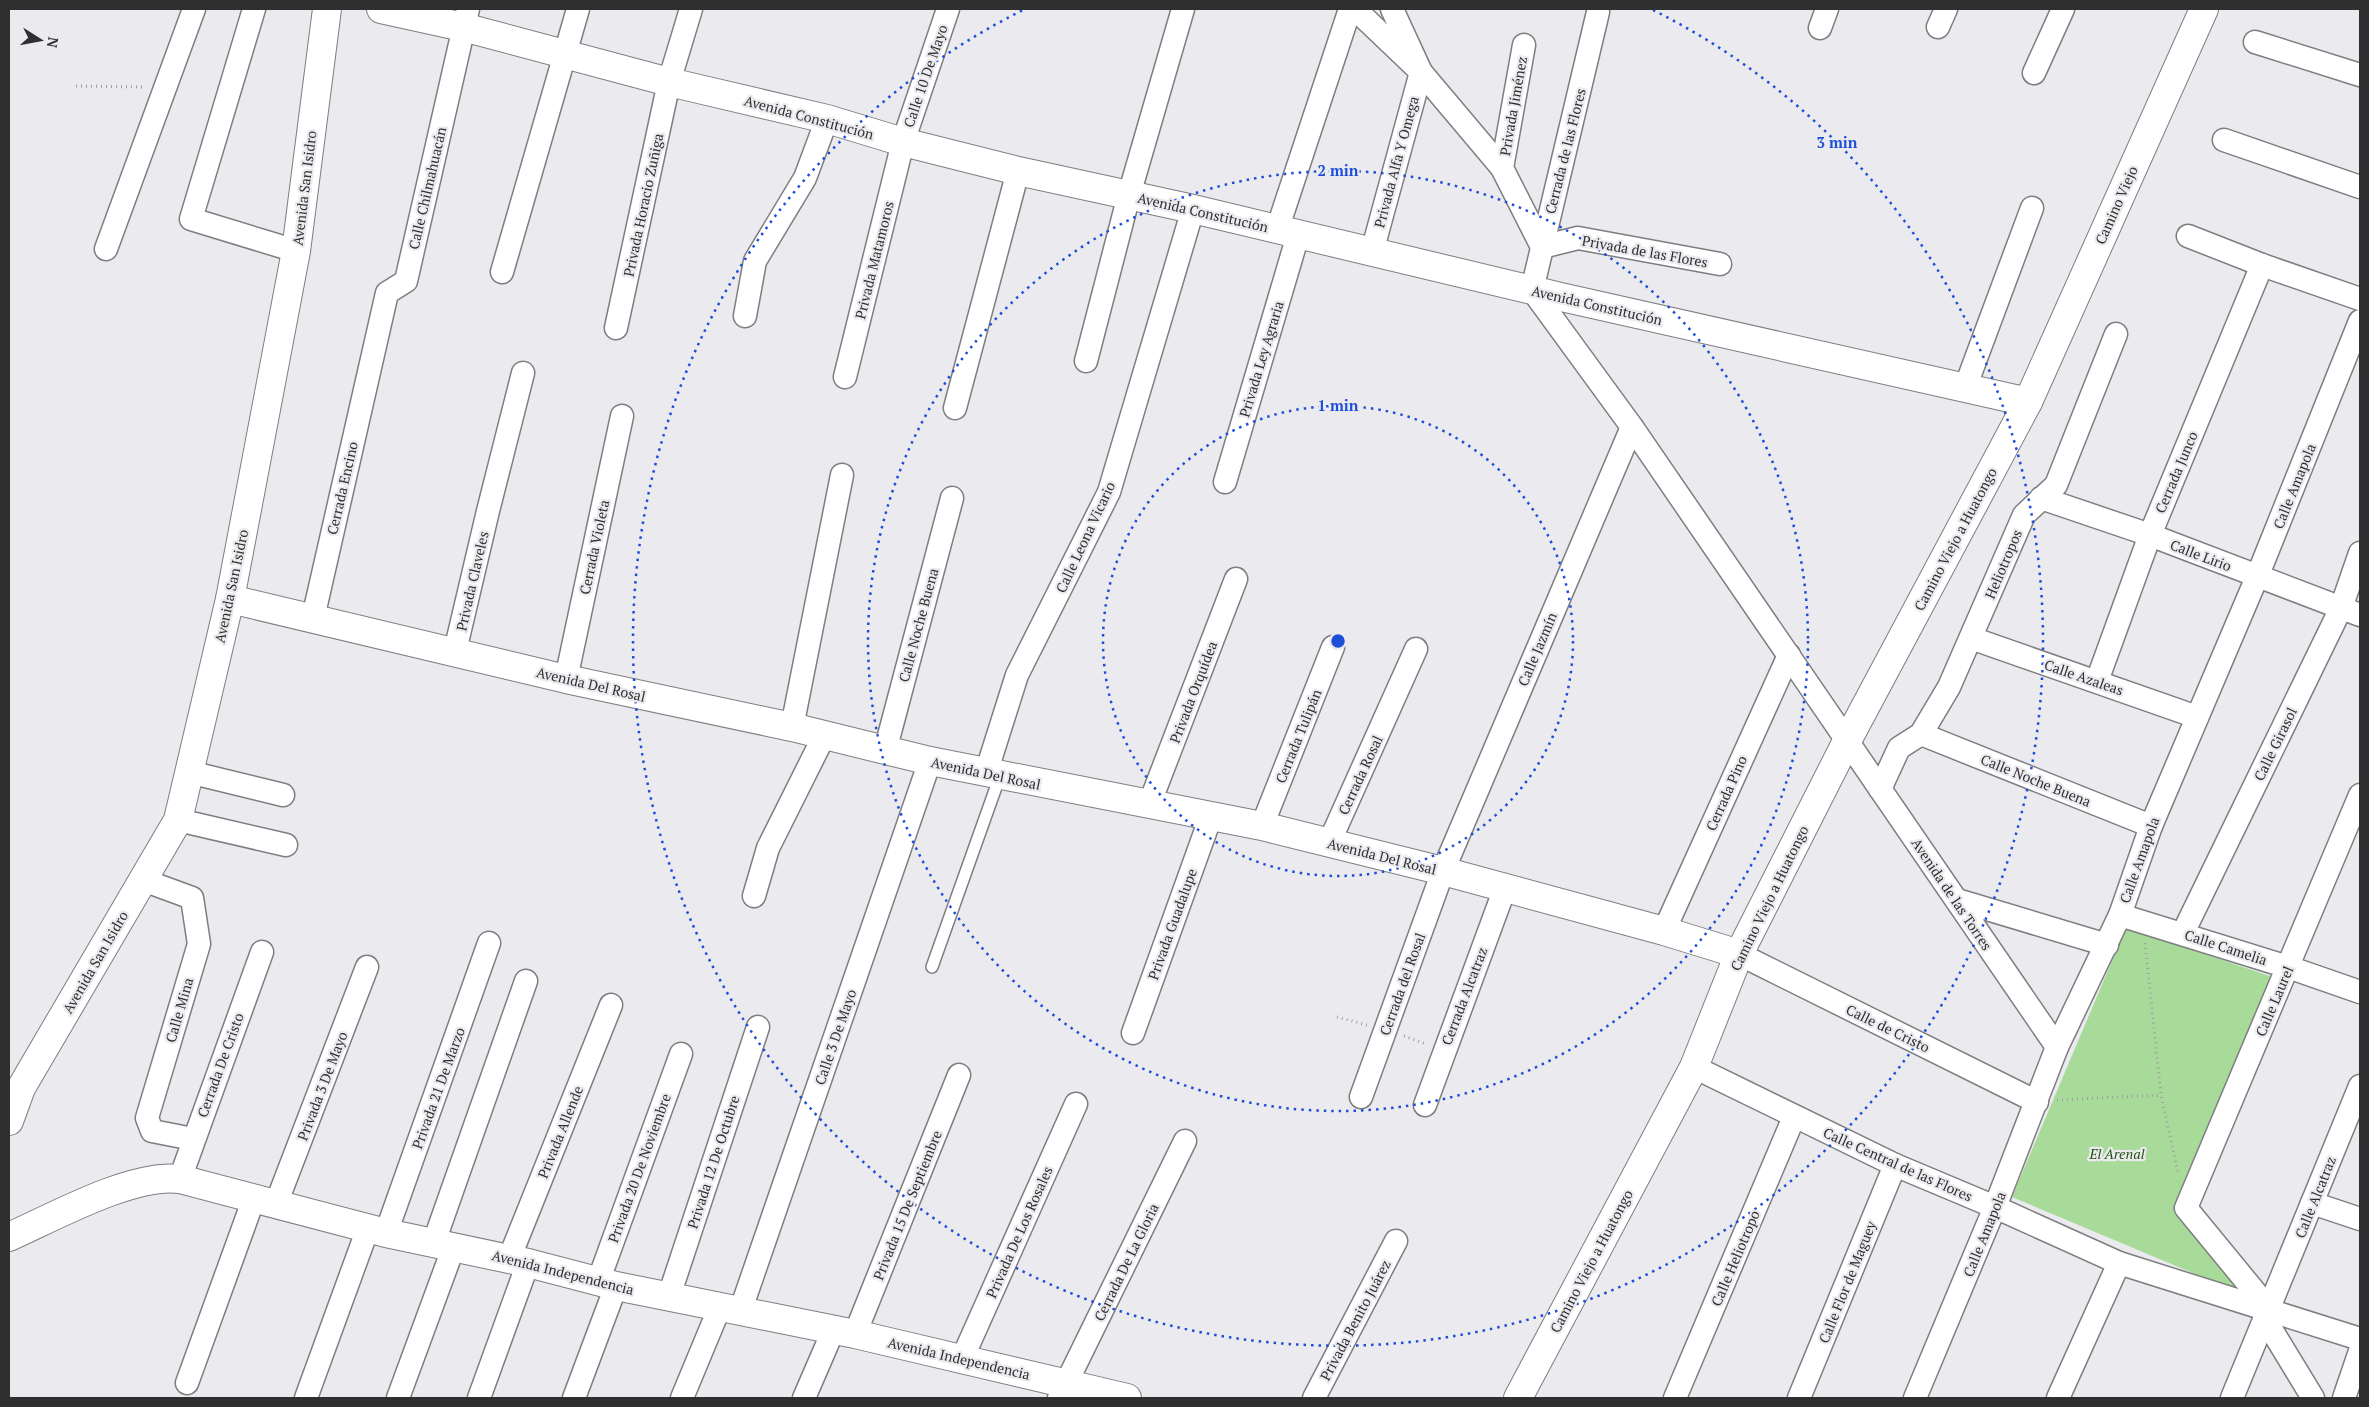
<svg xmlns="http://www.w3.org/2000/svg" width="2369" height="1407" viewBox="0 0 2369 1407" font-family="'PT Serif',serif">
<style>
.green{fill:#a8db9a}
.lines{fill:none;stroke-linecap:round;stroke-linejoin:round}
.lane-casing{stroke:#7e7d80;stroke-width:14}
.street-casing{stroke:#7e7d80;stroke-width:25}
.secondary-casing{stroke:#7e7d80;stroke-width:30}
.path{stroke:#9f9ea1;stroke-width:3;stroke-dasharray:1 4;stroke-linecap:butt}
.lane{stroke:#fff;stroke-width:11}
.street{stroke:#fff;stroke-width:22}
.secondary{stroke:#fff;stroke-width:28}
.ring{fill:none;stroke:#1d4ed8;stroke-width:2.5;stroke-dasharray:2.5 5}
.labels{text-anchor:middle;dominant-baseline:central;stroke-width:4.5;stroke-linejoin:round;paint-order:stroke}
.street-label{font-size:14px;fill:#2f2f30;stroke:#ebeaee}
.park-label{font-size:14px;font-style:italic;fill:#235313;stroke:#ebeaee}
.centre{fill:#1d4ed8;stroke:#ebeaee;stroke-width:2.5}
.ring-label{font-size:15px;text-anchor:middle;font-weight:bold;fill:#1d4ed8;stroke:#ebeaee;stroke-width:4.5;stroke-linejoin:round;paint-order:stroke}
</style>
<rect width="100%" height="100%" fill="#ebeaee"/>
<polygon class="green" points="2126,928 2276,978 2180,1207 2245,1295 2012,1197"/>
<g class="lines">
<defs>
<polyline id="lane" points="932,967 1000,776"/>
<g id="street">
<polyline points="254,9 191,219 296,251"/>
<polyline points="1355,9 1421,72 1502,168"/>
<polyline points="1598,12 1532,290 1632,427 2057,1047"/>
<polyline points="1938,27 1946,9"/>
<polyline points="1820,28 1827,9"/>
<polyline points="2255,42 2360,75"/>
<polyline points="1524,45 1502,168 1542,247 1578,238 1720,264"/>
<polyline points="2034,73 2063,9"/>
<polyline points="2224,140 2360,187"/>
<polyline points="1277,230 1350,9"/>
<polyline points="2188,236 2262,265 2360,299"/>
<polyline points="106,249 194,9"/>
<polyline points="1372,252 1421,72 1392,9"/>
<polyline points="502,272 578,9"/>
<polyline points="745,316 755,261 805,178 827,119"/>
<polyline points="616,328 669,82 691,9"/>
<polyline points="1086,361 1129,195 1183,9"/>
<polyline points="845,377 903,142 948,9"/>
<polyline points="1965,388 2032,208"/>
<polyline points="955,408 1018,171"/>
<polyline points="1225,482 1298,235"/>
<polyline points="2041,498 2150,535 2360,615"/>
<polyline points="313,618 387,293 406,281 468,9"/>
<polyline points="1971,638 2197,717"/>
<polyline points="455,651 488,511 523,373"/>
<polyline points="566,679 622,416"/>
<polyline points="2097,681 2150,535 2262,265"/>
<polyline points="792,727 842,475"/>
<polyline points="1921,734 2151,826"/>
<polyline points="885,751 952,498"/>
<polyline points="189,772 283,795"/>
<polyline points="986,773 1017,675 1109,492 1193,209"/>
<polyline points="1880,789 1899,748 1921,734 1949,687 2024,515 2056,485 2116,334"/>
<polyline points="1149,805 1236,579"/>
<polyline points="178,820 286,845"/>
<polyline points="1262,826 1333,647"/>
<polyline points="1329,843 1416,649"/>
<polyline points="143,880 192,898 199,944 147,1118 152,1131 193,1139"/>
<polyline points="754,896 768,848 824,736"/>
<polyline points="1957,900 2107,945"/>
<polyline points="2120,915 2288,967 2360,992"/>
<polyline points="1664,931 1789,655"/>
<polyline points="2183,933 2341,608 2360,553"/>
<polyline points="1739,954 2037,1102"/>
<polyline points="1133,1033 1211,816"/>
<polyline points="1694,1067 1895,1165 1995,1207 2119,1263 2360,1339"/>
<polyline points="1361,1097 1443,871 1632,427"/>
<polyline points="1425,1105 1505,888"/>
<polyline points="180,1179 262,952"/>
<polyline points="2312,1203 2360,1219"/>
<polyline points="276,1204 367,967"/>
<polyline points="386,1233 489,943"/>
<polyline points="434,1242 526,981"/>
<polyline points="509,1259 611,1005"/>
<polyline points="598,1282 681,1054"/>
<polyline points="669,1296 758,1027"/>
<polyline points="2269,1309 2186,1208 2360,795"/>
<polyline points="740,1312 930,761"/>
<polyline points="2265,1319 2313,1398"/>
<polyline points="855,1334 959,1075"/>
<polyline points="962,1359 1076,1104"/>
<polyline points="187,1383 254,1198"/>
<polyline points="306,1398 368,1228"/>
<polyline points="398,1398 454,1246"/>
<polyline points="479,1398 528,1263"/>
<polyline points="574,1398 616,1286"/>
<polyline points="682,1398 719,1309"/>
<polyline points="804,1398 833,1331"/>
<polyline points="1059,1398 1185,1141"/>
<polyline points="1314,1398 1396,1241"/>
<polyline points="1675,1398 1794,1117"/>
<polyline points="1799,1398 1895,1165"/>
<polyline points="1915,1398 1995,1207 2057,1047 2120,915 2151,826 2257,577 2360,321"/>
<polyline points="2058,1398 2119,1263"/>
<polyline points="2232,1398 2360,1086"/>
<polyline points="2344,1398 2360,1351"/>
</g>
<g id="secondary">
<polyline points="381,9 463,27 669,82 827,119 903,142 1018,171 1193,209 1561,297 2028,402"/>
<polyline points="230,599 566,679 792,727 930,761 1262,826 1443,871 1664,931 1739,954"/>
<polyline points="9,1121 21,1088 178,820 230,599 296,251 327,9"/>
<path d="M9 1237C54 1217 132 1173 180 1179L386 1233 528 1263 616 1286 855 1334 1127 1398"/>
<polyline points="1518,1398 1694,1067 1739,954 1847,741 2028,402 2204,9"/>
</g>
</defs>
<use href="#lane" class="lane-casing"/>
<use href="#street" class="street-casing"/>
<use href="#secondary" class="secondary-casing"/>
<g class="path">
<polyline points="76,86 144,87"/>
<polyline points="2145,943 2161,1095 2178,1172"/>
<polyline points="1337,1017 1367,1025"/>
<polyline points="1404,1036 1426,1044"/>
<polyline points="2057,1100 2161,1095"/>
</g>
<use href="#lane" class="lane"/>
<use href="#street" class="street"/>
<use href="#secondary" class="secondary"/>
</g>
<g class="ring">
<circle cx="1338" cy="641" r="235"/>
<circle cx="1338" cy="641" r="470"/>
<path d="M1653 10A705 705 0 1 1 1023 10"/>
</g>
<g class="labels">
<g class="street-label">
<text transform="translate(925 76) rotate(-71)">Calle 10 De Mayo</text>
<text transform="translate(1513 106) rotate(-80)">Privada Jiménez</text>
<text transform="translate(809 117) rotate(15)">Avenida Constitución</text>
<text transform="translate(1565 151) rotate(-76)">Cerrada de las Flores</text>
<text transform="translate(1396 162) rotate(-75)">Privada Alfa Y Omega</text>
<text transform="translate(304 188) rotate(-83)">Avenida San Isidro</text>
<text transform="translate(427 188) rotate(-77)">Calle Chilmahuacán</text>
<text transform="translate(643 205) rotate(-78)">Privada Horacio Zuñiga</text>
<text transform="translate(2116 205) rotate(-66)">Camino Viejo</text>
<text transform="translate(1203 212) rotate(13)">Avenida Constitución</text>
<text transform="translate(1645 251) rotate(10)">Privada de las Flores</text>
<text transform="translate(874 260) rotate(-76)">Privada Matamoros</text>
<text transform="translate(1597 305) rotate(13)">Avenida Constitución</text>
<text transform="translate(1261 359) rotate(-73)">Privada Ley Agraria</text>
<text transform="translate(2176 472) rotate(-67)">Cerrada Junco</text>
<text transform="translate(2294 486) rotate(-68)">Calle Amapola</text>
<text transform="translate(342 488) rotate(-77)">Cerrada Encino</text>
<text transform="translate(1085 537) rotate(-65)">Calle Leona Vicario</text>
<text transform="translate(1955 539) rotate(-62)">Camino Viejo a Huatongo</text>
<text transform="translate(594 547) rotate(-78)">Cerrada Violeta</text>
<text transform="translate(2201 555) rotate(21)">Calle Lirio</text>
<text transform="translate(2003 564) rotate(-67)">Heliotropos</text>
<text transform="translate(472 581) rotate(-77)">Privada Claveles</text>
<text transform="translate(231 586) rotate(-78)">Avenida San Isidro</text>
<text transform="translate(918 625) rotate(-75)">Calle Noche Buena</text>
<text transform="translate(1537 649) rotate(-67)">Calle Jazmín</text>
<text transform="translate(2084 677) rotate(19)">Calle Azaleas</text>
<text transform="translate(591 684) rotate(13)">Avenida Del Rosal</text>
<text transform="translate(1193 692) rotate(-69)">Privada Orquídea</text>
<text transform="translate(1298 736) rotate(-68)">Cerrada Tulipán</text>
<text transform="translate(2275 744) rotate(-64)">Calle Girasol</text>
<text transform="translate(986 773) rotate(12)">Avenida Del Rosal</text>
<text transform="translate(1360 775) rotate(-65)">Cerrada Rosal</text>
<text transform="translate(2036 780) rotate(22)">Calle Noche Buena</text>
<text transform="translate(1726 793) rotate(-66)">Cerrada Pino</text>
<text transform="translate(1382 856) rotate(14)">Avenida Del Rosal</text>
<text transform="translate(2139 860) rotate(-70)">Calle Amapola</text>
<text transform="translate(1952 894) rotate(56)">Avenida de las Torres</text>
<text transform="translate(1769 898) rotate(-64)">Camino Viejo a Huatongo</text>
<text transform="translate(1172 924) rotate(-70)">Privada Guadalupe</text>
<text transform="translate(2226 947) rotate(18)">Calle Camelia</text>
<text transform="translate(95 962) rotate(-60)">Avenida San Isidro</text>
<text transform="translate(1402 984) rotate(-70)">Cerrada del Rosal</text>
<text transform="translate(1464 996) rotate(-69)">Cerrada Alcatraz</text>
<text transform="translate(2274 1001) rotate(-67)">Calle Laurel</text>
<text transform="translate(179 1010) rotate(-74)">Calle Mina</text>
<text transform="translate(1888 1028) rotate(26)">Calle de Cristo</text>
<text transform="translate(835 1037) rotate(-71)">Calle 3 De Mayo</text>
<text transform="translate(220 1065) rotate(-70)">Cerrada De Cristo</text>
<text transform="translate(322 1086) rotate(-69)">Privada 3 De Mayo</text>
<text transform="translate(438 1088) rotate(-70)">Privada 21 De Marzo</text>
<text transform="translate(560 1132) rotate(-68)">Privada Allende</text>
<text transform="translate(713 1162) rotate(-72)">Privada 12 De Octubre</text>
<text transform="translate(1898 1164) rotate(24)">Calle Central de las Flores</text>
<text transform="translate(639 1168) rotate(-70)">Privada 20 De Noviembre</text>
<text transform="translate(2315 1197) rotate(-68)">Calle Alcatraz</text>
<text transform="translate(907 1205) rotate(-68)">Privada 15 De Septiembre</text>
<text transform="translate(1019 1232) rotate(-66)">Privada De Los Rosales</text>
<text transform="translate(1984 1234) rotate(-68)">Calle Amapola</text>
<text transform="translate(1735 1258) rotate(-67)">Calle Heliotropo</text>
<text transform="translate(1591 1261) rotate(-62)">Camino Viejo a Huatongo</text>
<text transform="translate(1126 1262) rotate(-64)">Cerrada De La Gloria</text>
<text transform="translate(563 1272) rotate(14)">Avenida Independencia</text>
<text transform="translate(1847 1282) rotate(-68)">Calle Flor de Maguey</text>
<text transform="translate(1355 1320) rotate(-62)">Privada Benito Juárez</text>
<text transform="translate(959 1358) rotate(13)">Avenida Independencia</text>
</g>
<g class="park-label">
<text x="2117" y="1153">El Arenal</text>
</g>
</g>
<circle cx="1338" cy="641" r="8" class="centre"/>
<g class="ring-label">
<text x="1837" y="148">3 min</text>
<text x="1338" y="176">2 min</text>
<text x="1338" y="411">1 min</text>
</g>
<rect width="2369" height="1407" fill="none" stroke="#2f2f30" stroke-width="20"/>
<g transform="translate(40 40) rotate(101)" stroke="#ebeaee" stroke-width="4" paint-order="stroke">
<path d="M0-4L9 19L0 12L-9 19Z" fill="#2f2f30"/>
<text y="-8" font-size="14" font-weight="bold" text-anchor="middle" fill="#2f2f30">N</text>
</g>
</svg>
